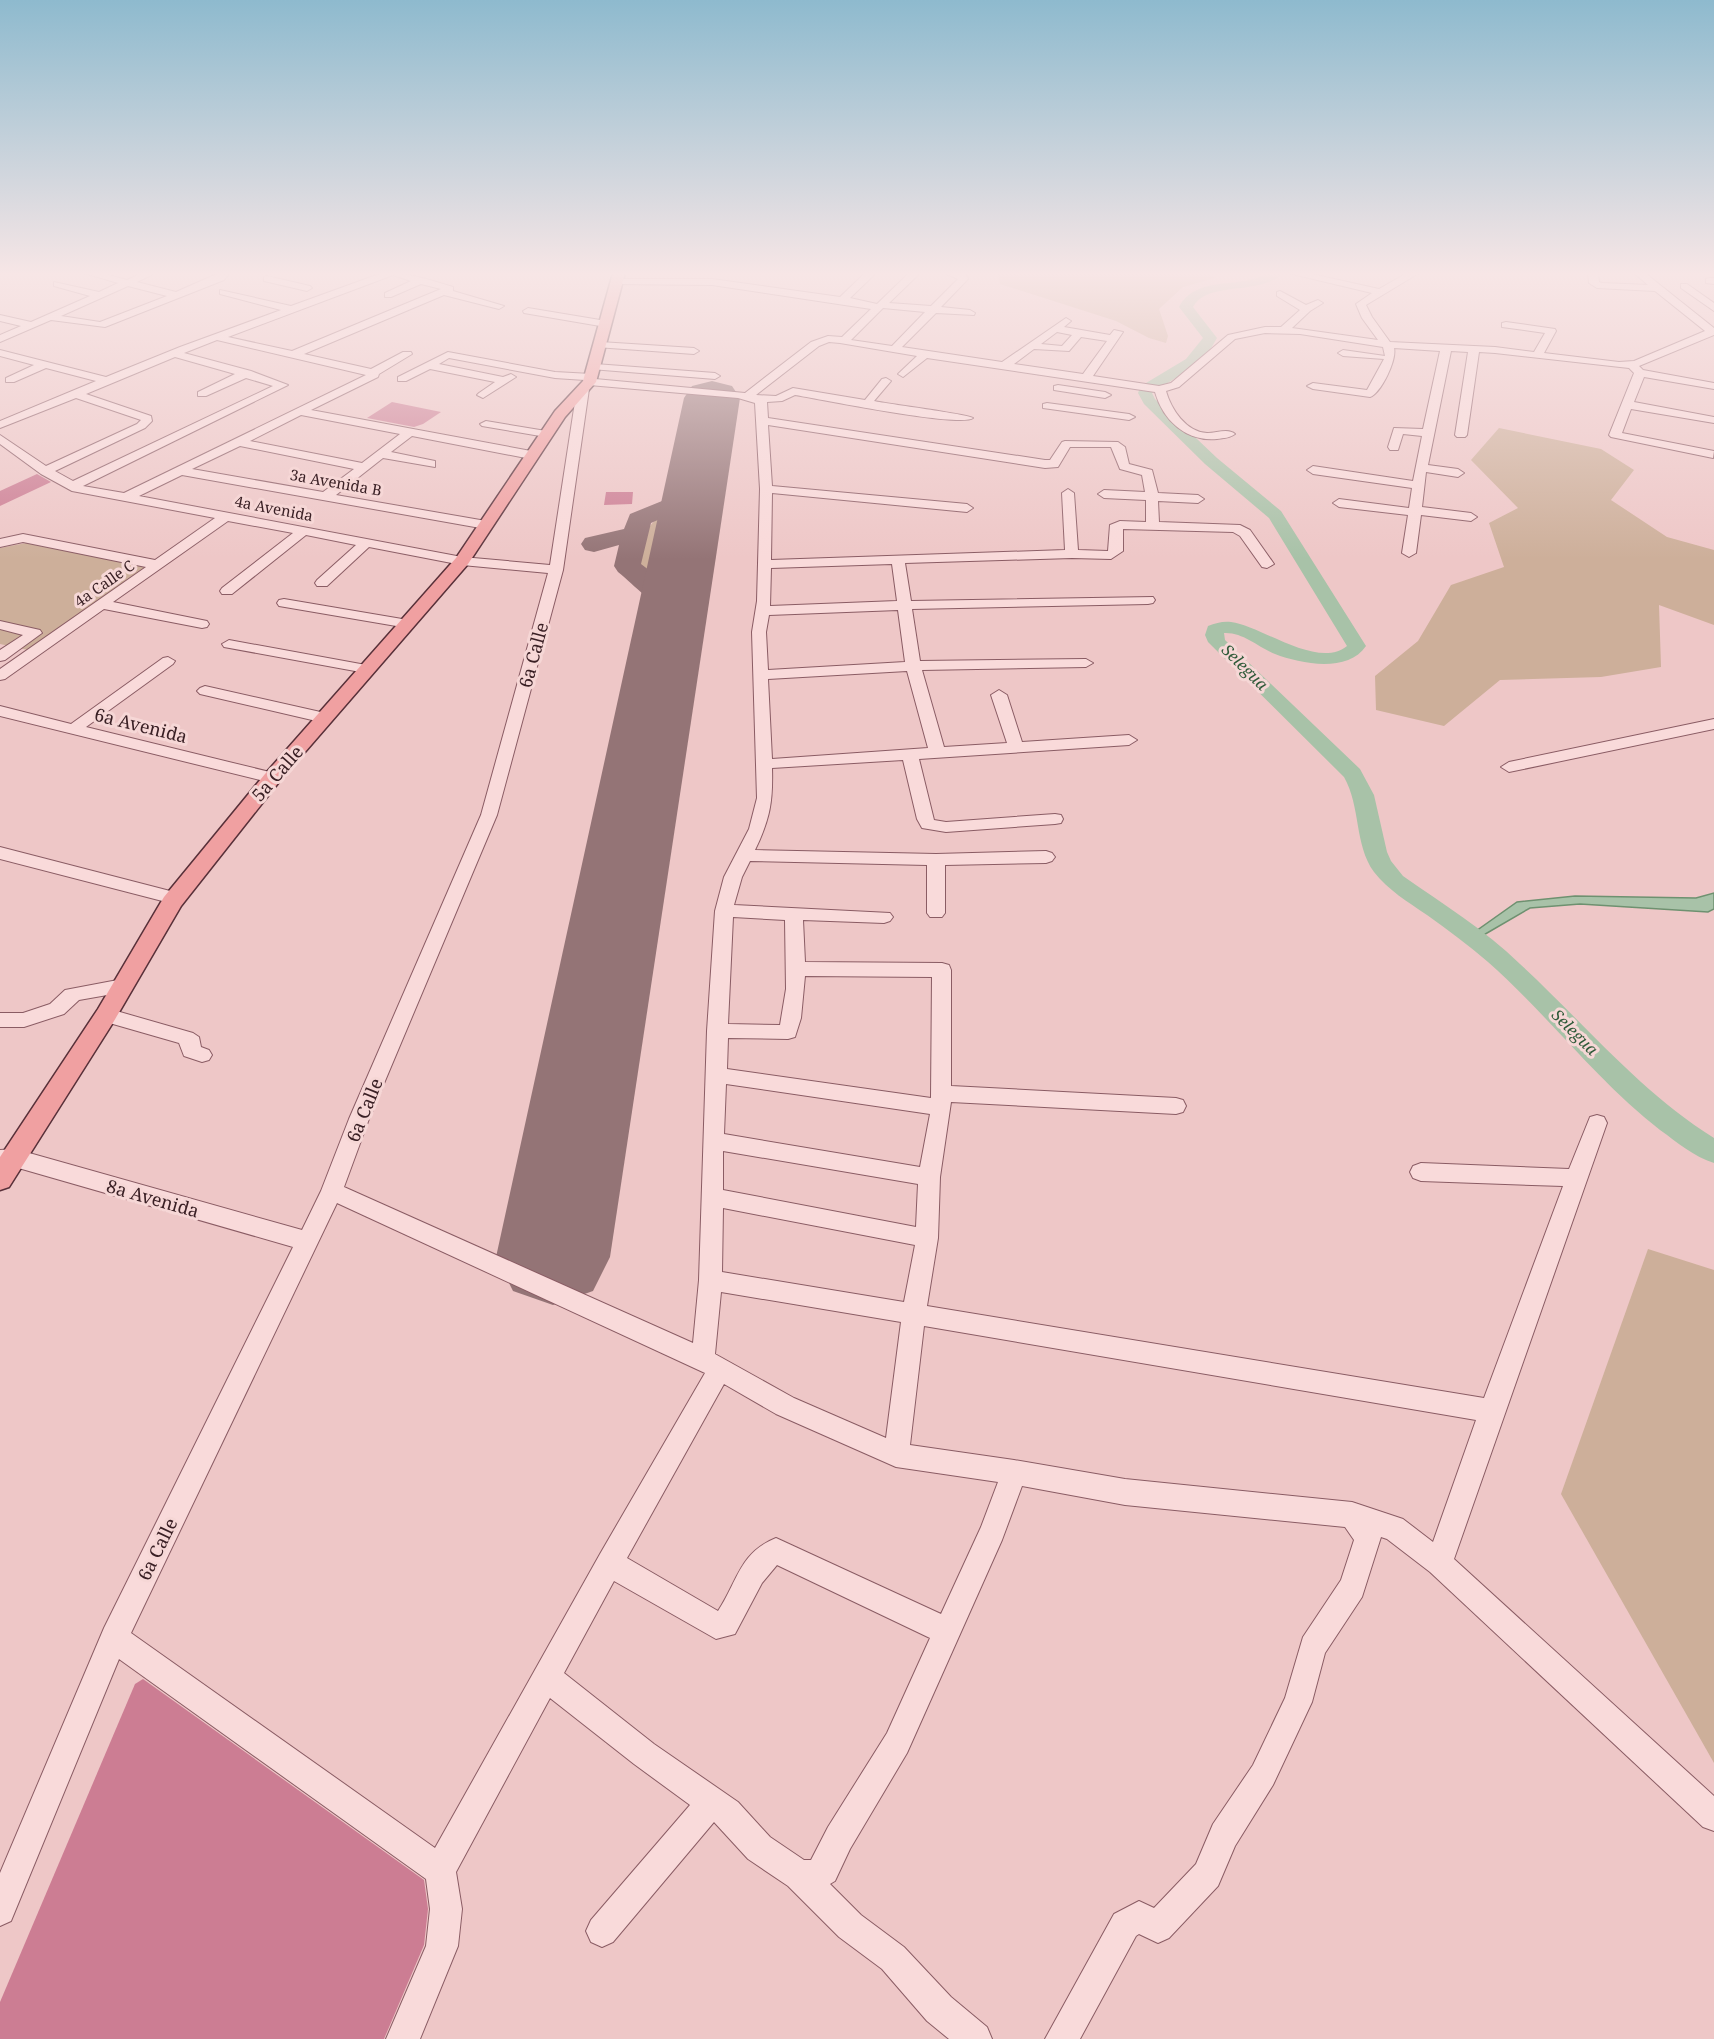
<svg xmlns="http://www.w3.org/2000/svg" width="1714" height="2039" viewBox="0 0 1714 2039" font-family="'Noto Serif',serif">
<style>
.green{fill:#cdaf9a}
.water{fill:#a8c2a8;stroke:#6e9170;stroke-width:1.5}
.lines{fill:none;stroke-linecap:round;stroke-linejoin:round}
.river{fill:#a8c2a8;fill-rule:evenodd}
.taxiway{fill:#947476;fill-rule:evenodd}
.runway{fill:#947476;fill-rule:evenodd}
.building{fill:#cc7d93}
.minor-casing{stroke:#8a5c64;stroke-width:2}
.major-casing{stroke:#583039;stroke-width:3}
.minor{fill:#f9dada;fill-rule:evenodd}
.major{fill:#f0a0a1;fill-rule:evenodd}
.labels{text-anchor:middle;dominant-baseline:central;stroke-width:6;stroke-linejoin:round;paint-order:stroke}
.far-street-label{font-size:15px;fill:#3a2025;stroke:#f6d7d6}
.far-water-label{font-size:16px;font-style:italic;fill:#2f5a39;stroke:#f6d7d6}
.street-label{font-size:18px;fill:#3a2025;stroke:#f6d7d6}
</style>
<rect width="100%" height="100%" fill="#eec7c7"/>
<g class="green">
<polygon points="998,273 1209,273 1215,278 1183,287 1159,309 1168,336 1166,343 1149,338 1116,321 1000,284"/>
<polygon points="1499,428 1601,449 1634,470 1611,500 1667,537 1714,550 1714,625 1659,605 1661,667 1601,677 1500,680 1444,726 1376,710 1375,676 1418,641 1451,585 1504,567 1489,523 1518,508 1471,460"/>
<path d="M678 510 681 511 665 580C654 580 644 576 638 567 646 535 643 519 678 510Z"/>
<polygon points="26,543 145,567 28,650 0,644 0,548"/>
<polygon points="1648,1249 1714,1270 1714,1763 1561,1494"/>
</g>
<polygon class="water" points="1714,893 1714,909 1708,912 1580,904 1530,908 1475,940 1469,936 1517,902 1575,896 1696,898"/>
<g class="lines">
<path class="river" d="M1268 273H1283C1261 296 1207 280 1193 307L1217 338 1210 350 1196 365 1152 393 1155 399 1217 458 1281 511 1366 646C1348 673 1301 664 1275 654 1258 647 1243 632 1224 633L1225 640 1360 769 1374 795 1387 852 1391 861 1403 876C1443 904 1485 930 1520 964 1584 1023 1639 1091 1714 1138V1163C1694 1157 1677 1142 1660 1130 1596 1080 1548 1015 1488 962 1468 945 1448 930 1427 915 1408 902 1388 890 1374 872 1354 844 1361 807 1344 777L1208 642 1205 635 1208 626C1216 623 1223 621 1231 622 1262 626 1318 670 1347 646L1269 518 1205 464 1144 404 1138 393 1141 386 1186 359 1203 338 1179 307C1197 274 1240 290 1268 273Z"/>
<path class="taxiway" d="M694 488 703 490 706 495 703 500 651 523 641 564 684 597 688 603 684 609C659 615 636 586 618 572L614 566 619 545 594 552 585 550 581 544 585 538 624 529 630 514Z"/>
<polygon class="runway" points="712,381 732,386 740,398 610,1257 593,1291 553,1305 513,1291 496,1257 684,398 692,386"/>
</g>
<g class="building">
<polygon points="392,402 441,412 423,424 414,427 367,418"/>
<polygon points="37,474 51,482 0,506 0,491"/>
<polygon points="606,492 633,492 632,504 604,505"/>
<polygon points="143,1679 424,1880 428,1909 424,1945 384,2039 0,2039 0,2002 135,1684"/>
</g>
<g class="lines">
<defs>
<g id="minor">
<path d="M84 273H101L127 280 142 273H155L137 282 176 292 219 273 228 275 224 280 105 327 51 320 0 342V335L21 326 0 321V315L31 322 90 296 54 286V282L99 292 118 283ZM128 286 167 296 100 322 61 316Z"/>
<path d="M382 273C410 273 427 279 453 287V291L504 306 499 309 444 295 304 354 371 369 403 352H411L412 354 379 374 378 377 311 410 531 451 537 455 531 459 412 436 391 452 435 461V467L383 458 336 495 486 521 492 525 491 528 486 529 182 475 139 496 462 557 550 565 577 389 583 386 589 389 563 570 497 815 369 1119 344 1187 693 1343 699 1280 707 1031 715 911 724 877 749 829 757 798 752 632 757 601 760 489 755 403 738 398 589 385 585 384V380L555 378 449 358 439 364 503 377 511 374 516 377 483 398 477 395 479 393 495 382 430 369 406 381H398V377L448 352 555 372 591 374 595 375V379L745 393 811 342 828 336 842 337 871 309 712 285 614 284 612 282 617 279H712L840 297 865 273H876L850 298 877 304 909 273H920L889 303 931 306 958 279 944 273H965L968 279 941 307 970 310 975 313 974 315 936 313 902 347 1002 362 1066 318 1071 321 1064 327 1110 335 1114 330 1123 332 1093 376 1159 386 1171 383 1228 335 1265 327H1281L1300 310 1277 296V292L1280 291 1306 305 1318 300 1323 303 1310 311 1292 328 1378 340 1362 318 1356 304 1372 293 1288 273H1307L1379 289 1407 273H1419L1366 305 1372 317 1390 342 1495 347 1534 352 1545 333 1502 327V323L1506 322 1555 329 1556 331 1544 353 1619 362 1634 361 1705 331 1655 291 1597 288 1589 283 1588 273H1598L1599 282 1602 283 1648 285 1634 273H1645L1714 328V335L1639 366 1643 370 1714 383V389L1644 377 1634 402 1714 417V423L1631 409 1622 433 1714 451 1713 458 1611 437 1609 435 1634 373 1629 368 1495 353 1479 352 1467 435 1465 437H1457L1455 435 1468 352 1451 351 1428 465 1458 469 1464 473 1458 477 1426 472 1422 507 1471 513 1477 517 1471 521 1421 515 1416 553 1409 557 1402 553 1408 515 1339 507 1333 503 1339 499 1409 508 1412 488 1313 474 1307 470 1313 466 1413 481 1422 436 1403 434 1398 450H1390L1388 447 1394 428 1423 429 1440 351 1394 348C1397 360 1381 393 1370 397L1313 389 1307 386 1313 383 1367 390 1384 359 1343 356 1338 353 1343 350 1385 356 1383 347 1300 334 1265 333 1235 339 1179 387 1166 391C1171 409 1186 432 1207 433 1217 433 1228 428 1235 434 1230 438 1224 438 1217 439 1187 442 1163 421 1155 392L927 358 903 377 898 374 917 356 840 343 829 342 819 346 756 395 776 396 793 388 865 400 882 379 886 378 891 381 874 401C887 404 968 414 973 418 961 428 819 399 795 395L782 401 767 402 768 418 1045 460H1050L1062 442 1065 441 1118 442 1125 447 1129 464 1152 470 1158 493 1198 495 1204 499 1198 503 1158 501 1159 522 1240 525 1250 530 1274 564 1267 568 1262 567 1240 536 1233 532 1123 529V551L1111 559 1072 558 905 563 911 601 1153 597 1155 600 1153 603 1148 604 912 609 920 661 1086 659 1093 663 1086 667 922 670 944 747 1007 743 991 695 999 690 1007 695 1022 742 1129 735 1137 740 1129 745 919 759 934 820 946 822 1055 814 1061 815 1063 819 1061 823 1055 824 946 832 922 828 917 819 903 760 772 768C773 802 770 819 755 850L936 854 1046 851 1052 853 1055 857 1052 861 1046 863 945 865V913L942 917H930L927 913V865L750 861 742 877 734 905 890 913 893 917 890 921 884 923 803 920 805 962 942 963 949 965 951 970V1086L1176 1098 1183 1100 1186 1106 1183 1112 1176 1114 951 1102 940 1177 938 1238 927 1306 1484 1398 1563 1186 1421 1181 1413 1178 1410 1172 1413 1166 1421 1163 1569 1169 1590 1117 1597 1115 1604 1117 1607 1123 1454 1559 1714 1796V1831L1703 1827 1430 1572 1387 1539 1381 1537 1362 1597 1325 1653 1312 1702 1273 1785 1235 1846 1218 1886 1169 1938 1158 1943 1139 1934 1136 1936 1080 2039H1045L1114 1914 1139 1901 1154 1908 1196 1864 1213 1824 1253 1765 1285 1698 1303 1637 1341 1580 1354 1540 1345 1527 1125 1505 1022 1486 1002 1540 907 1753 850 1849 835 1881 830 1884 861 1915 904 1947 951 1997 987 2027 992 2039H949L927 2021 882 1969 839 1937 788 1886 748 1859 714 1822 613 1942 602 1947 591 1942 586 1931 591 1920 690 1805 634 1764 550 1698 456 1872 462 1909 458 1946 420 2039H386L426 1946 430 1909 426 1879 119 1659 11 1921 0 1926V1873L104 1628 293 1247 15 1167 0 1168V1150L15 1149 302 1230 321 1191 349 1119 481 815 548 573 462 565 369 547 327 586H317L315 583 317 580 356 545 306 535 232 594H222L220 591 222 588 293 533 228 521 113 602 207 621 209 624 207 627 202 628 104 609 5 679 0 680V669L146 567 23 542 0 547V539L23 534 155 560 215 518 72 491 41 474 0 444V435L46 466 137 424 141 420 76 398 0 428V421L96 381 46 368 14 382H6V378L34 365 0 356V350L106 377 180 347 281 310 220 294V290L291 306ZM393 275 411 281 385 293V297H391L421 284 441 289 292 351 228 337ZM883 308 925 312 892 346 851 340ZM1057 332 1072 335 1062 346 1041 344ZM1081 337 1107 341 1083 374 1014 364 1034 349 1069 351ZM217 340 366 375 124 493 83 486 288 385 251 371 184 353ZM175 357 235 374 198 392V396H206L246 378 273 386 73 481 55 471 145 428 152 421 151 416 86 394ZM301 415 400 434 362 463 250 441ZM768 425 1045 468 1058 467 1070 447H1111L1120 469 1142 475 1145 492 1104 490 1098 494 1104 498 1146 500V522L1120 521 1110 525 1108 551 1078 550 1074 493 1068 489 1062 493 1065 550 771 560 772 493 967 512 973 508 967 504 772 486ZM240 446 354 469 323 492 192 469ZM892 564 897 601 770 606 771 568ZM898 610 905 662 768 670 766 632 769 615ZM907 671 928 748 772 759 768 679ZM733 917 785 920 786 989 780 1025 728 1024ZM805 976 932 977 931 1098 727 1069 728 1038 788 1039 795 1037 801 1018ZM726 1084 930 1114 920 1167 724 1134ZM723 1151 918 1184 916 1227 723 1190ZM337 1203 705 1373 600 1554 435 1848 131 1633ZM723 1208 915 1245 904 1302 722 1272ZM721 1292 901 1322 886 1438 794 1398 715 1354ZM924 1326 1476 1420 1433 1542 1403 1519 1352 1502 1125 1479 1014 1460 910 1445ZM724 1384 776 1414 896 1467 998 1482 981 1527 941 1614 776 1538C739 1553 738 1581 718 1611L627 1558ZM777 1565 930 1638 887 1733 828 1827 811 1860H804L770 1837 738 1802 654 1744 564 1673 614 1581 716 1639 735 1634 762 1583Z"/>
<polygon points="267,276 310,286 312,288 307,291 264,281 264,277"/>
<polygon points="1709,278 1714,278 1714,284 1706,283 1706,279"/>
<polygon points="1681,284 1687,284 1714,303 1714,311 1681,288"/>
<polygon points="528,308 606,321 611,324 606,327 524,313 523,311"/>
<polygon points="600,342 694,348 699,351 694,354 596,347 596,343"/>
<polygon points="595,364 715,373 720,376 715,379 591,369 590,367"/>
<polygon points="1058,385 1105,392 1111,395 1105,398 1054,390 1054,386"/>
<polygon points="1047,403 1129,414 1135,417 1129,420 1043,408 1043,404"/>
<polygon points="486,421 546,431 552,434 546,437 482,426 480,424"/>
<polygon points="284,599 408,620 415,624 408,628 279,606 277,603 279,600"/>
<polygon points="0,621 40,630 42,633 5,660 0,661 0,650 23,635 0,629"/>
<polygon points="229,640 366,665 373,669 366,673 224,647 222,644"/>
<polygon points="168,657 175,661 173,664 86,727 278,774 280,778 278,782 272,783 0,716 0,706 71,724 163,658"/>
<polygon points="205,686 325,713 333,718 325,723 200,694 197,691 200,688"/>
<polygon points="1714,719 1714,729 1509,772 1501,767 1509,762"/>
<polygon points="0,847 174,892 180,894 183,898 180,902 174,904 0,859"/>
<polygon points="123,979 130,981 133,986 130,991 79,1000 64,1014 24,1027 0,1027 0,1013 23,1013 50,1004 65,990"/>
<polygon points="106,1008 193,1033 199,1037 201,1047 209,1050 212,1055 209,1060 202,1062 184,1056 179,1043 99,1020 96,1015 99,1010"/>
</g>
<polygon id="major" points="613,273 625,273 596,382 565,417 468,564 279,782 181,906 114,1021 9,1187 0,1190 0,1157 98,1009 164,897 265,774 456,558 555,411 583,381"/>
</defs>
<use href="#minor" class="minor-casing"/>
<use href="#major" class="major-casing"/>
<use href="#minor" class="minor"/>
<use href="#major" class="major"/>
</g>
<linearGradient id="sky" x2="0" y2="1"><stop stop-color="#8ebace"/><stop offset="0.49" stop-color="#f7e6e6"/><stop offset="1" stop-color="#f7e6e6" stop-opacity="0"/></linearGradient>
<rect width="1714" height="559" fill="url(#sky)"/>
<g class="labels">
<g class="far-street-label">
<text transform="translate(336 482) rotate(10)">3a Avenida B</text>
<text transform="translate(274 508) rotate(11)">4a Avenida</text>
<text transform="translate(104 583) rotate(-35)">4a Calle C</text>
</g>
<g class="far-water-label">
<text transform="translate(1245 667) rotate(45)">Selegua</text>
<text transform="translate(1575 1032) rotate(45)">Selegua</text>
</g>
<g class="street-label">
<text transform="translate(533 655) rotate(-75)">6a Calle</text>
<text transform="translate(141 725) rotate(14)">6a Avenida</text>
<text transform="translate(277 773) rotate(-49)">5a Calle</text>
<text transform="translate(364 1110) rotate(-68)">6a Calle</text>
<text transform="translate(153 1198) rotate(16)">8a Avenida</text>
<text transform="translate(157 1549) rotate(-64)">6a Calle</text>
</g>
</g>
</svg>
